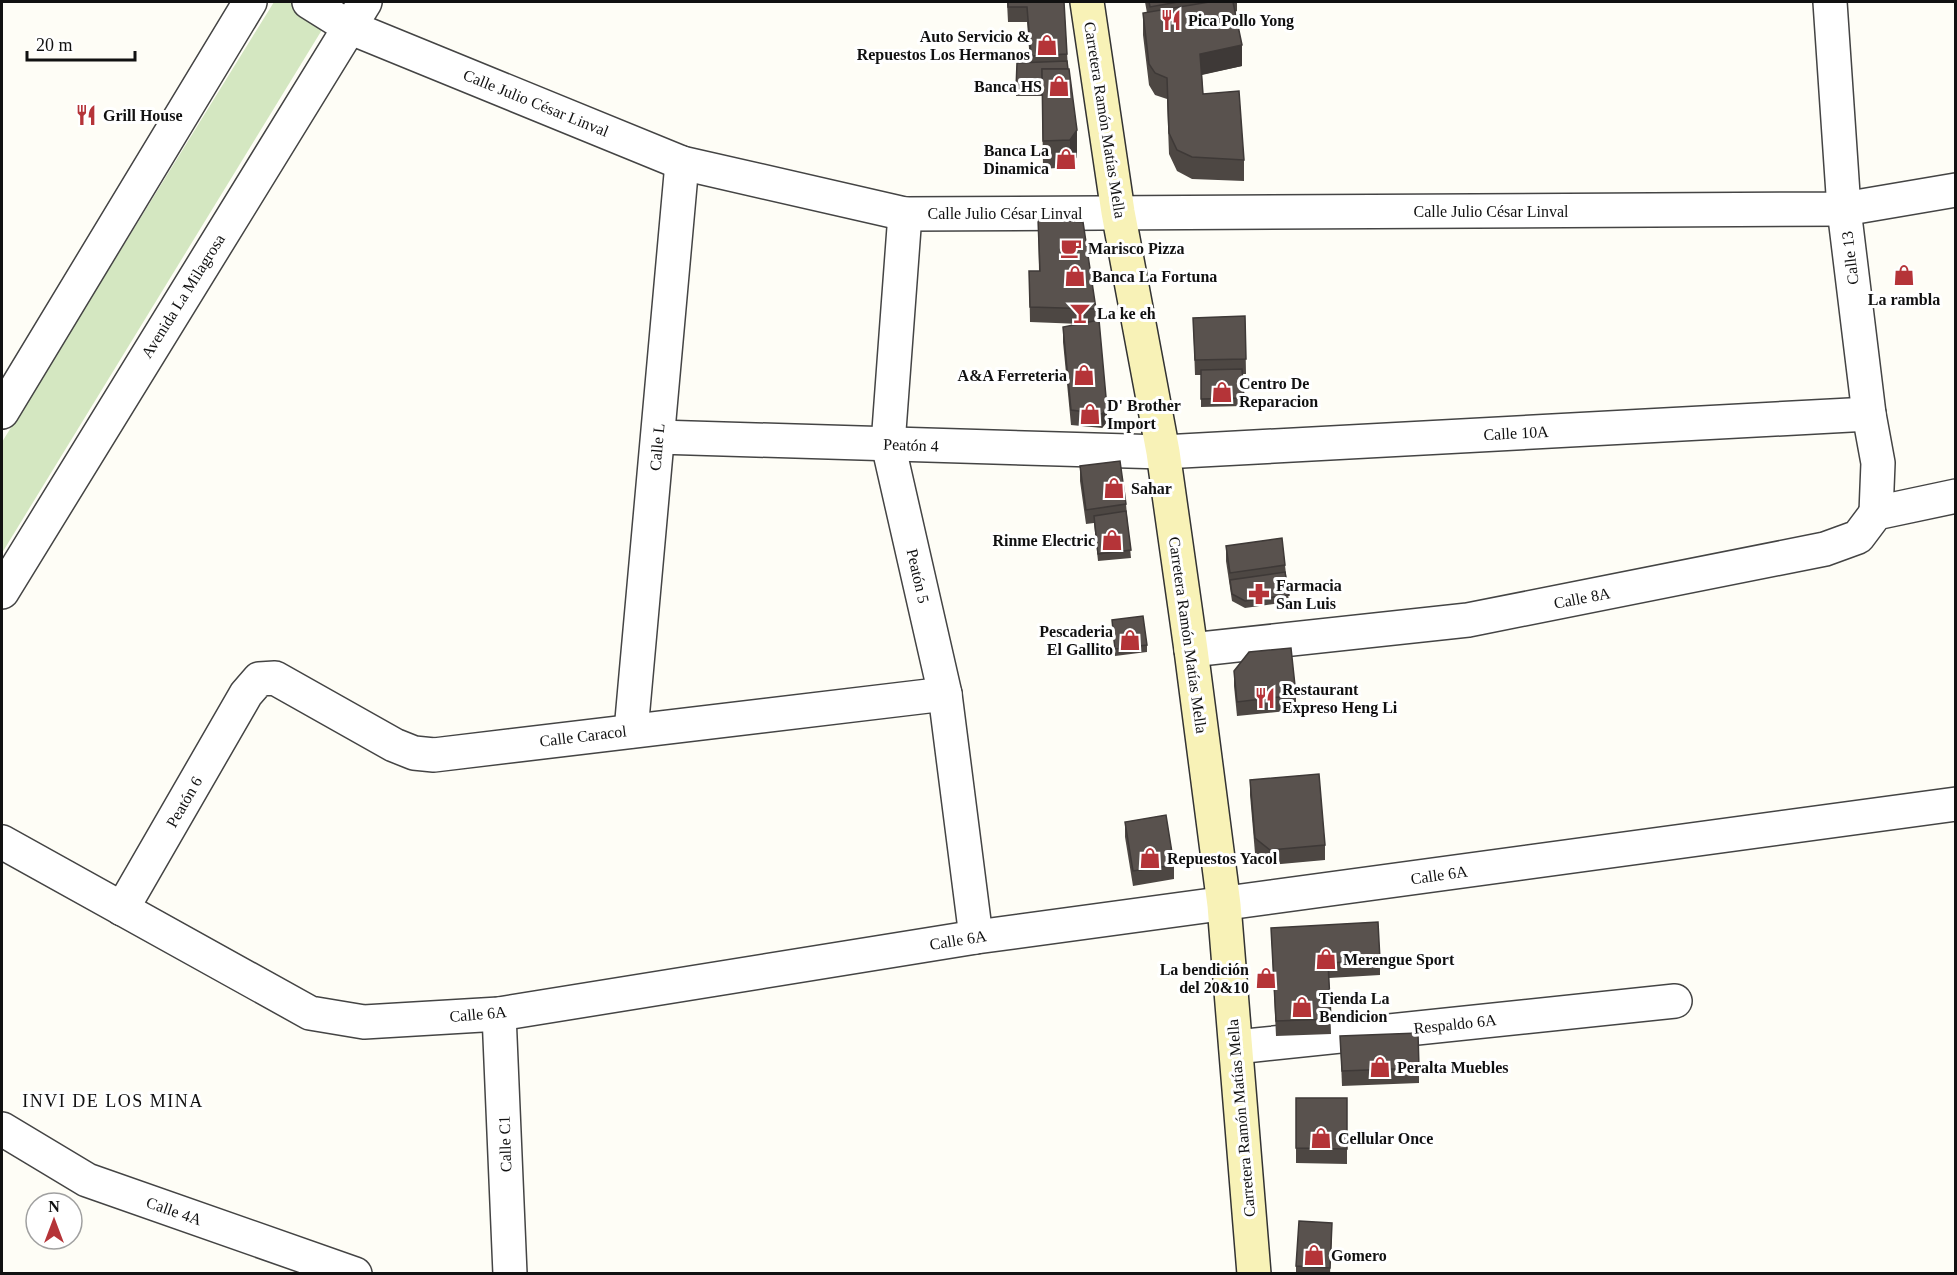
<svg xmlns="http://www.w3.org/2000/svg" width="1957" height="1275" viewBox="0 0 1957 1275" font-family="'Times New Roman',serif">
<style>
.green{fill:#d4e7c1}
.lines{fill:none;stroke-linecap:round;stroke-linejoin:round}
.minor-casing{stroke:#444;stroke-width:36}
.secondary-casing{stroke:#333;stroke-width:36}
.minor{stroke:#fff;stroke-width:33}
.secondary{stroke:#f8f2b7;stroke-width:33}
.wall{fill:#4d4743}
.shaded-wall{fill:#3e3937}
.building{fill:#59524e;stroke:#3e3937;stroke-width:1.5}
.labels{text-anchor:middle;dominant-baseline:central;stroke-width:6;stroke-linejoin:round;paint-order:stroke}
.poi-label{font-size:16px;font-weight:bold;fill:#111;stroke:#fff;text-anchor:start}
.street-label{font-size:16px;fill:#111;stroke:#fff}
.neighbourhood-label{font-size:18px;letter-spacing:1.5px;fill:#111;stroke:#fff}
</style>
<rect width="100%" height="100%" fill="#fefdf6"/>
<polygon class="green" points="274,2 339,2 2,553 2,442"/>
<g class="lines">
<defs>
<g id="minor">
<polyline points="309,2 349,27 682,163 905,214 1844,209 1956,190"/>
<polyline points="1830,2 1844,209 1869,414 1878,463 1876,513"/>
<polyline points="905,214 888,444 945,694 976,937"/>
<polyline points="2,412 250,2"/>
<polyline points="658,437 1163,452 1869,414"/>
<polyline points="2,592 365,2"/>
<polyline points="1191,650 1468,620 1825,549 1858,537 1876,513 1956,496"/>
<polyline points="631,731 682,163"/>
<polyline points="2,842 310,1013 364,1022 499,1014 976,937 1956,804"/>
<polyline points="122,909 246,694 259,679 275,678 394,745 414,753 434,755 945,694"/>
<polyline points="499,1014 510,1274"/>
<polyline points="1236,1047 1675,1001"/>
<polyline points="2,1129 87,1180 355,1274"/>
</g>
<polyline id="secondary" points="1087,2 1118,212 1163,452 1191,650 1224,905 1254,1274"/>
</defs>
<use href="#minor" class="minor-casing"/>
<use href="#secondary" class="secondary-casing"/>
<use href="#minor" class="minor"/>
<use href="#secondary" class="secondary"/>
</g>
<g class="wall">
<polygon points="1007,2 1064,2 1068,69 1077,157 1070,167 1043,169 1042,96 1016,96 1017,63 1030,62 1027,22 1008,22"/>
<polygon points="1145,2 1237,2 1237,11 1235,12 1242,66 1202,75 1203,94 1244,160 1244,181 1192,179 1177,171 1169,154 1167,99 1155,95 1149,85 1143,35 1143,13 1147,13"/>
<polygon points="1038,219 1096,309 1096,321 1107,422 1102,428 1071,425 1063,342 1063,327 1081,324 1030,322 1029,271 1039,271"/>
<polygon points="1245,316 1246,374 1243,374 1244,406 1201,407 1201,375 1195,375 1193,318"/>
<polygon points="1080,466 1126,504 1131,558 1098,561 1094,523 1086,524 1080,481"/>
<polygon points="1226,546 1285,565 1289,602 1245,608 1232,601 1226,561"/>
<polygon points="1112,620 1147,645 1147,652 1115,656"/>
<polygon points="1234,671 1296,695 1296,710 1237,716 1234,686"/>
<polygon points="1250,780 1325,845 1325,860 1270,865 1255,853 1250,795"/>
<polygon points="1125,822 1174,865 1174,879 1133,886 1125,837"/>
<polygon points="1271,928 1380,960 1380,975 1329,978 1331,1034 1276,1036"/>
<polygon points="1340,1036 1419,1068 1419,1083 1342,1086"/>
<polygon points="1296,1098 1347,1098 1347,1164 1296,1163"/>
<polygon points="1332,1237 1330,1274 1296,1274 1296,1266"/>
</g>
<g class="shaded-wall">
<polygon points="1242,45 1242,66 1200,75 1200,54"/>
<polygon points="1077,130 1077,157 1070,167 1070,140"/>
<polygon points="1107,408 1107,422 1102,428 1102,414"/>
</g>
<g class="building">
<polygon points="1008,2 1064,2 1067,54 1031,56 1027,7 1008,7"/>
<polygon points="1149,2 1178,2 1150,7"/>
<polygon points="1209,2 1233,2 1242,45 1200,54 1203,94 1239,91 1244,160 1192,157 1177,150 1169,133 1167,78 1155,73 1149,64 1143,13"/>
<polygon points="1067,61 1068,69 1042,69 1042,89 1016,89 1017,63"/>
<polygon points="1042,69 1069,69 1077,130 1070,140 1043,141"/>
<polygon points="1038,219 1083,222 1096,309 1030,307 1029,271 1040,271"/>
<polygon points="1245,316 1246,359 1195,360 1193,318"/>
<polygon points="1099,320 1107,408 1102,414 1071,410 1063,327"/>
<polygon points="1242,369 1244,398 1201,399 1201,370"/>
<polygon points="1120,461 1126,504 1086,510 1080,466"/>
<polygon points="1126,511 1131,550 1098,554 1094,516"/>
<polygon points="1282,538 1285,565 1230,573 1226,546"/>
<polygon points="1285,572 1289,595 1245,601 1232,594 1230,580"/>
<polygon points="1143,616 1147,645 1115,649 1112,620"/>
<polygon points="1291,648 1296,695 1237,702 1234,671 1249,652"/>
<polygon points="1319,774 1325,845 1270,850 1255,838 1250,780"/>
<polygon points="1166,815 1174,865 1133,871 1125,822"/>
<polygon points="1378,922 1380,960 1328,963 1331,1019 1276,1021 1271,928"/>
<polygon points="1418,1033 1419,1068 1342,1071 1340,1036"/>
<polygon points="1296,1098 1347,1098 1347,1149 1296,1148"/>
<polygon points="1299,1221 1332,1223 1330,1268 1296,1266"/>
</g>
<defs>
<symbol id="restaurant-bare" viewBox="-9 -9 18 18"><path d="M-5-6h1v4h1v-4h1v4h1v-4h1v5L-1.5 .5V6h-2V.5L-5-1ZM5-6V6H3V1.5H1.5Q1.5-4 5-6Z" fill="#b53438" stroke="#fff" stroke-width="2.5" paint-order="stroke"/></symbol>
<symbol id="shop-bare" viewBox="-9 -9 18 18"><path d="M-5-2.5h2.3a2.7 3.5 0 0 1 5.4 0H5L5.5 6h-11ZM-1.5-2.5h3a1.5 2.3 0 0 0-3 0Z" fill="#b53438" stroke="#fff" stroke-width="2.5" paint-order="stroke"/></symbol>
<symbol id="cafe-bare" viewBox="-9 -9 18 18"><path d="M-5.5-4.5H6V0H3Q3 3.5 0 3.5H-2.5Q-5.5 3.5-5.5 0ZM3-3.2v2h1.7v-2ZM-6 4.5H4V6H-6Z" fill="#b53438" stroke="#fff" stroke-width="2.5" paint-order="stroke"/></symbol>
<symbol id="bar-bare" viewBox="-9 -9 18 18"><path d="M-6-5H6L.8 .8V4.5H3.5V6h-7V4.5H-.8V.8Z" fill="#b53438" stroke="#fff" stroke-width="2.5" paint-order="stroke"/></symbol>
<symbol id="pharmacy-bare" viewBox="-9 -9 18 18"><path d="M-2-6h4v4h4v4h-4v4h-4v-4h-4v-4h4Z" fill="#b53438" stroke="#fff" stroke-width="2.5" paint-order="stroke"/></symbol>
</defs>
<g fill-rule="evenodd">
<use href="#restaurant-bare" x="1156" y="5" width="30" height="30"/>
<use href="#shop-bare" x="1032" y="30" width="30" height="30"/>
<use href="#shop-bare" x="1044" y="71" width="30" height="30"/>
<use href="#restaurant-bare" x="71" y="100" width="30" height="30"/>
<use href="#shop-bare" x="1051" y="144" width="30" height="30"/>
<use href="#cafe-bare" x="1056" y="233" width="30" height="30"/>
<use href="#shop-bare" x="1889" y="260" width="30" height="30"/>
<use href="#shop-bare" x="1060" y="261" width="30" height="30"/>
<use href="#bar-bare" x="1065" y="298" width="30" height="30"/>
<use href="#shop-bare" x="1069" y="360" width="30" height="30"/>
<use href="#shop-bare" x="1207" y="377" width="30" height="30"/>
<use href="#shop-bare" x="1075" y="399" width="30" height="30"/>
<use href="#shop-bare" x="1099" y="473" width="30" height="30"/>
<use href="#shop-bare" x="1097" y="525" width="30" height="30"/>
<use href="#pharmacy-bare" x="1244" y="579" width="30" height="30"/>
<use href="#shop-bare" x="1115" y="625" width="30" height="30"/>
<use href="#restaurant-bare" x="1250" y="683" width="30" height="30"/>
<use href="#shop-bare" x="1135" y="843" width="30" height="30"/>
<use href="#shop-bare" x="1311" y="944" width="30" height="30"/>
<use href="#shop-bare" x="1251" y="963" width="30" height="30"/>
<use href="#shop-bare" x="1287" y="992" width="30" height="30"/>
<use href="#shop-bare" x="1365" y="1052" width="30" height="30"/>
<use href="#shop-bare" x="1306" y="1123" width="30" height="30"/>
<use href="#shop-bare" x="1299" y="1240" width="30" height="30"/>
</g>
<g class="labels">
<g class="poi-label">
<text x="1188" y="20">Pica Pollo Yong</text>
<text x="1030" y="36" text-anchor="end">Auto Servicio &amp;<tspan x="1030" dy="18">Repuestos Los Hermanos</tspan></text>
<text x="1042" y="86" text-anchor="end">Banca HS</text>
<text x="103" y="115">Grill House</text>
<text x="1049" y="150" text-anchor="end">Banca La<tspan x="1049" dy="18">Dinamica</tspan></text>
<text x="1088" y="248">Marisco Pizza</text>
<text x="1092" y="276">Banca La Fortuna</text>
<text x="1904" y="299" text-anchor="middle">La rambla</text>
<text x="1097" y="313">La ke eh</text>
<text x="1067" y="375" text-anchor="end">A&amp;A Ferreteria</text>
<text x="1239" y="383">Centro De<tspan x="1239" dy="18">Reparacion</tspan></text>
<text x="1107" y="405">D' Brother<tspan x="1107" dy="18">Import</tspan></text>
<text x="1131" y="488">Sahar</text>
<text x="1095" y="540" text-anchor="end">Rinme Electric</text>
<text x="1276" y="585">Farmacia<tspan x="1276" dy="18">San Luis</tspan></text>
<text x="1113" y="631" text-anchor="end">Pescaderia<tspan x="1113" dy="18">El Gallito</tspan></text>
<text x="1282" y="689">Restaurant<tspan x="1282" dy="18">Expreso Heng Li</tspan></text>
<text x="1167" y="858">Repuestos Yacol</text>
<text x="1343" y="959">Merengue Sport</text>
<text x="1249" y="969" text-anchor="end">La bendición<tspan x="1249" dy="18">del 20&amp;10</tspan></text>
<text x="1319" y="998">Tienda La<tspan x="1319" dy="18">Bendicion</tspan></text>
<text x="1397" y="1067">Peralta Muebles</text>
<text x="1338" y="1138">Cellular Once</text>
<text x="1331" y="1255">Gomero</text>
</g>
<g class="street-label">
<text transform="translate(536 103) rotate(22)">Calle Julio César Linval</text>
<text transform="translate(1105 120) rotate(81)">Carretera Ramón Matías Mella</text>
<text x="1491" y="211">Calle Julio César Linval</text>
<text x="1005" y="213">Calle Julio César Linval</text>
<text transform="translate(1850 258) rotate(-97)">Calle 13</text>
<text transform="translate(183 296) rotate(-58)">Avenida La Milagrosa</text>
<text transform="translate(1516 433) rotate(-3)">Calle 10A</text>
<text transform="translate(911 445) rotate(2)">Peatón 4</text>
<text transform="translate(657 447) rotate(-85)">Calle L</text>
<text transform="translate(918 576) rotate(77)">Peatón 5</text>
<text transform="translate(1582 598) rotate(-11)">Calle 8A</text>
<text transform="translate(1188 635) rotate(82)">Carretera Ramón Matías Mella</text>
<text transform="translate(583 736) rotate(-7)">Calle Caracol</text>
<text transform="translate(184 802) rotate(-60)">Peatón 6</text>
<text transform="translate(1439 875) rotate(-8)">Calle 6A</text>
<text transform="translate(958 940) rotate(-9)">Calle 6A</text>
<text transform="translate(478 1014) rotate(-5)">Calle 6A</text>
<text transform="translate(1455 1024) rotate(-6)">Respaldo 6A</text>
<text transform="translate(1241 1118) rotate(-95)">Carretera Ramón Matías Mella</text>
<text transform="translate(505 1144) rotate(-92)">Calle C1</text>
<text transform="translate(174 1211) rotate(19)">Calle 4A</text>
</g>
<g class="neighbourhood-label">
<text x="113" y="1101">INVI DE LOS MINA</text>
</g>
</g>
<rect width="1957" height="1275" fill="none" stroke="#111111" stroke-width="6"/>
<g transform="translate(54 1221)"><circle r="28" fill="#ffffff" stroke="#a0a0a0" stroke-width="1.5"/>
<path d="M0-4.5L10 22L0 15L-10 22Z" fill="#b53438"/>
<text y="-9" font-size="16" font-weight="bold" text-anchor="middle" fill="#111111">N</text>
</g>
<path d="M27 51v9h108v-9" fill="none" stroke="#111111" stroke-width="3"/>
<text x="36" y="51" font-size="18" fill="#111111" stroke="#ffffff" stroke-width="4.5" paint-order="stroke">20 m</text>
</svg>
